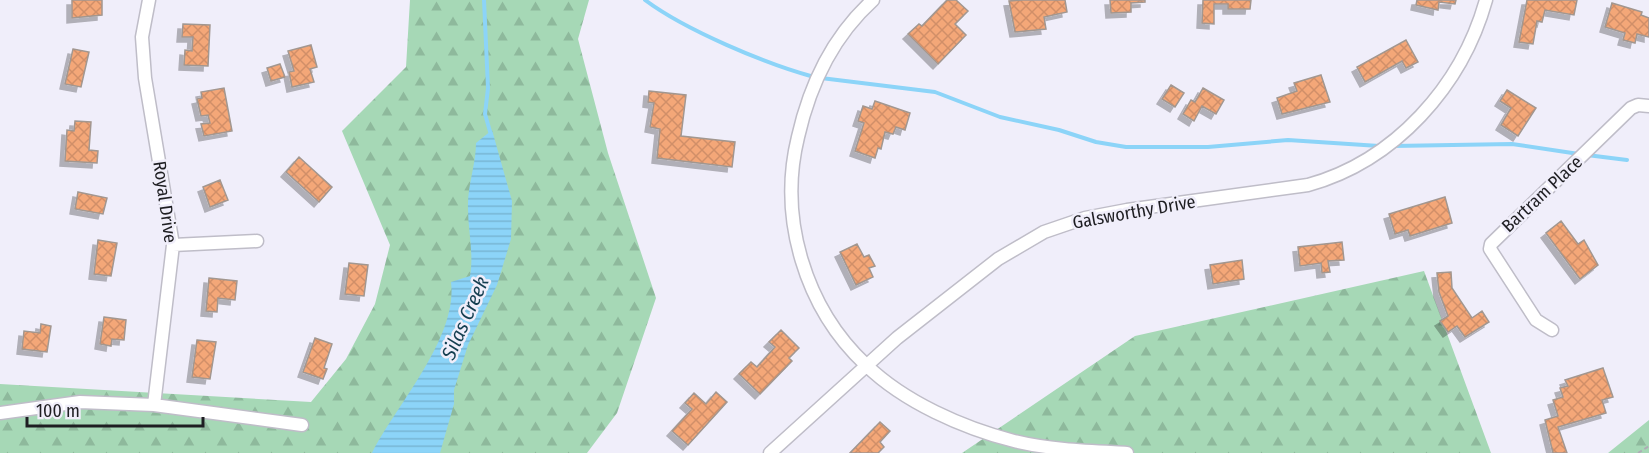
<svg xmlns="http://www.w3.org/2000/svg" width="1649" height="453" font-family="'Fira Sans Condensed',sans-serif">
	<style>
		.forest { fill: url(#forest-firs) }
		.water { fill: url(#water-rules) }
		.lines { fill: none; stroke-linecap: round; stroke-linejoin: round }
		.stream { stroke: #8cd4f8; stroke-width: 4 }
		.building { fill: url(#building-cross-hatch); stroke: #a29790; stroke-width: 1.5; filter: url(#shadow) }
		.minor-casing { stroke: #bfbdc8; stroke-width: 15 }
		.path { stroke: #aeacb6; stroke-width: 2; stroke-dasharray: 4.5 3; stroke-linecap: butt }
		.minor { stroke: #fff; stroke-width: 12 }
		.labels { text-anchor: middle; stroke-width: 5; stroke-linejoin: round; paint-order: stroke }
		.street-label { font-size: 18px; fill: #1e1e22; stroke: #f0eefa }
		.water-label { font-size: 20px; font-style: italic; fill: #143e50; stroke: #f0eefa }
	</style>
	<defs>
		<pattern id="forest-firs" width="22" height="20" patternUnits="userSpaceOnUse" patternTransform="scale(1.5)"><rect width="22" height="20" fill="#a6d8b6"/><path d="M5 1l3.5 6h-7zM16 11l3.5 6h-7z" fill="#8eb99c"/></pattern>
		<pattern id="water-rules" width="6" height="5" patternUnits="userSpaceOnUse" patternTransform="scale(1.5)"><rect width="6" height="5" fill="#8cd4f8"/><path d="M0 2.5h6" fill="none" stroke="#78b6d4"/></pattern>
		<pattern id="building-cross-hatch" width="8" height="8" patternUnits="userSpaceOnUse" patternTransform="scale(1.5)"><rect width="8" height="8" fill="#f4a778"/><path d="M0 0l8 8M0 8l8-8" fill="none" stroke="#d18f68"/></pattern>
		<filter id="shadow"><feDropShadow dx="-5" dy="5" stdDeviation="0" flood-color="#0004"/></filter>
	</defs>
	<rect width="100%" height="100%" fill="#f0eefa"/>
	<path class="forest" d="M410 0H589L578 39 608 153 656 298 617 413 587 453H0V384L311 402 346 359 375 304 390 245 342 131 406 67Z
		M1424 271 1491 453H962L1135 336Z
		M1649 420V453H1608Z"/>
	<path class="water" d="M492 130 512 201 511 239 497 285 468 345 454 390V404L440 453H372C396 405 458 338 451 282L470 276C474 253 468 231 468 209 467 186 476 165 476 143Z"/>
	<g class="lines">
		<path class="stream" d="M484 0 488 88 485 114 491 135
			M645 0C685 30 766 64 814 77
			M821 78 935 92 1000 117 1059 130 1096 142 1126 147H1208L1288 140 1379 146
			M1393 146 1512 144 1579 154
			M1587 155 1627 160"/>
	</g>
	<path class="building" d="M72 0H102V15L72 18Z
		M947 0H956L968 11 955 24 966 35 938 64 908 34 919 24 922 26Z
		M1022 0H1065L1067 12 1044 17 1046 29 1015 32 1009 1Z
		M1110 0H1145V2L1131 3V12L1111 13Z
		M1203 0H1251L1250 9H1228V4H1214V24L1202 23Z
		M1417 0H1456L1455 4 1439 2 1438 10 1416 5Z
		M1527 0H1577L1574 15 1545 10 1542 22 1537 21 1533 44 1519 42Z
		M1612 3 1642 12 1641 15 1649 18V37L1637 34 1635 43 1623 40 1625 33 1605 27Z
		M183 24 210 25 208 66 184 65 185 50 192 51 193 37H182Z
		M1406 40 1418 62 1406 68 1402 61 1365 82 1357 67Z
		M311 45 317 67 310 69 314 82 292 87 289 72 294 71 288 51Z
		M73 49 89 52 81 87 65 84Z
		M280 64 285 77 271 81 267 68Z
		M1321 75 1330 102 1282 114 1277 98 1297 91 1294 83Z
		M1171 85 1184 93 1175 107 1162 99Z
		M224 88 232 131 204 136 201 124 210 123 208 115 201 116 197 99 202 98 201 92Z
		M1203 88 1224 100 1216 114 1202 106 1194 121 1183 114 1191 100 1195 102Z
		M1507 90 1536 108 1518 136 1501 125 1511 108 1500 101Z
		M649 91 686 95 681 136 735 142 732 167 657 158 660 129 650 127 654 103 648 102Z
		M875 101 910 113 905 130 896 127 893 134 885 132 881 149 878 148 875 158 855 151 864 123 858 121 863 106 872 109Z
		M75 121 91 122 89 150 98 151 97 163 65 161 67 130 74 131Z
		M299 157 332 187 319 202 286 172Z
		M220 180 228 200 210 207 203 187Z
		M78 192 107 198 103 214 75 209Z
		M1445 197 1452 223 1410 236 1408 230 1395 234 1389 214Z
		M1561 221 1578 244 1584 240 1598 265 1580 279 1546 233Z
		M98 240 117 243 111 276 94 274Z
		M1342 242 1344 260 1328 261 1330 272 1322 273 1321 263 1300 266 1298 247Z
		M857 244 864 257 869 255 875 266 869 268 873 277 856 285 840 252Z
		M1242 260 1244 279 1213 284 1210 265Z
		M349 263 368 265 364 296 345 294Z
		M1451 272 1452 288 1472 318 1482 311 1489 322 1465 337 1457 326 1448 332 1440 321 1448 316 1439 292 1437 273Z
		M209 278 237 281 235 300 218 298 217 312 206 311Z
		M104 317 126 320 124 340 112 339 111 346 100 344Z
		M41 324 51 326 47 352 22 349 24 331 40 333Z
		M781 330 799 348 789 358 792 361 760 394 739 374 751 362 757 367 775 347 769 342Z
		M315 338 332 344 324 368 327 369 323 379 303 372Z
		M197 340 216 342 210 379 192 377Z
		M1603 368 1613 397 1602 400 1606 413 1558 427 1567 453H1553L1545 420 1558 416 1553 400 1563 397 1560 388 1568 386 1565 380Z
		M716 392 727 402 688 445 672 431 692 409 685 403 694 393 706 404Z
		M880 422 890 431 880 442 884 447 878 453H850Z"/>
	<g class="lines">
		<g class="minor-casing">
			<path id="minor" d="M149 0 142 37 145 78 173 245 154 405
				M873 0C832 37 810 84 798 137 778 218 805 308 866 365 904 402 963 428 1014 441 1051 450 1089 451 1127 453
				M173 245 257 241
				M1552 330 1536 320 1490 249 1491 244 1631 108 1638 105 1649 106
				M0 413 80 402 154 405 302 425
				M770 453 897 338 998 259 1044 232 1085 218 1127 210 1308 185C1395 161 1462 86 1486 0"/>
		</g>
		<path class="path" d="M1638 453 1649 446"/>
		<use href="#minor" class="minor"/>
	</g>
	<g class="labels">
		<g class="street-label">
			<text transform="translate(1542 194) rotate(-43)" y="6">Bartram Place</text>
			<text transform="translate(165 202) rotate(82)" y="6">Royal Drive</text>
			<text transform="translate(1134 212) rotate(-10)" y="6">Galsworthy Drive</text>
		</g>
		<g class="water-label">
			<text transform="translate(465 318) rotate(-66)" y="7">Silas Creek</text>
		</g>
	</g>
	<path d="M27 417v9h176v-9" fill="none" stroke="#1e1e22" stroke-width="3"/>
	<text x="36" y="417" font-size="18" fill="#1e1e22" stroke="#f0eefa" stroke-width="4.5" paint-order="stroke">100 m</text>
</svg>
